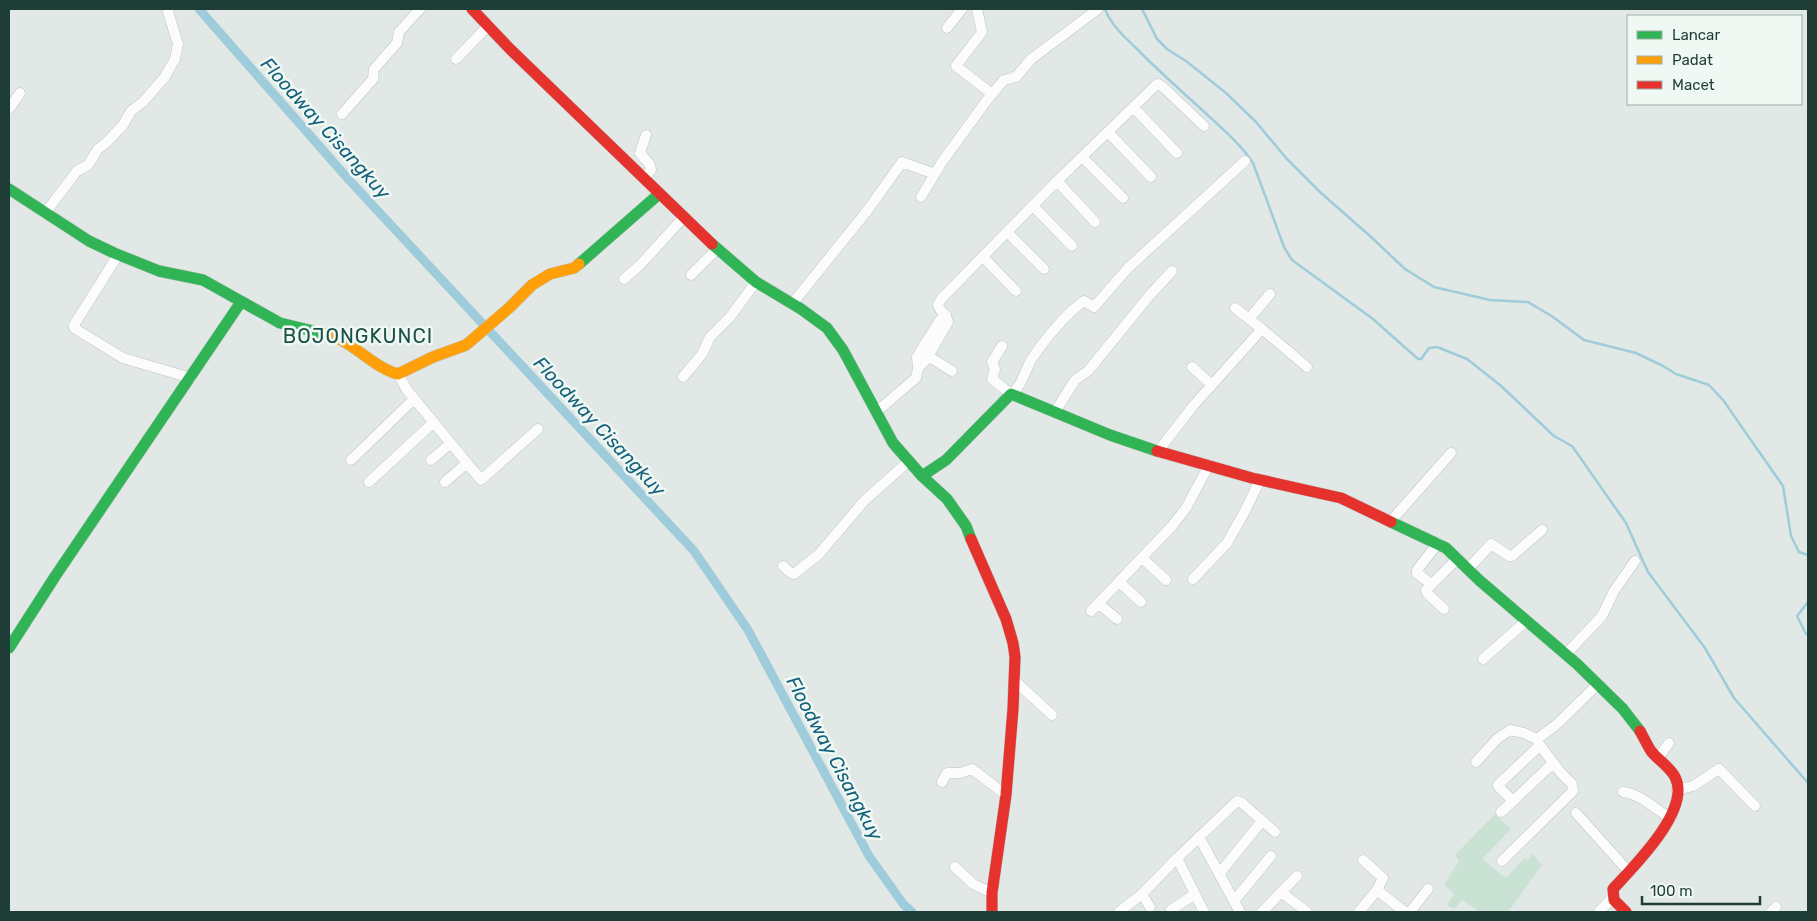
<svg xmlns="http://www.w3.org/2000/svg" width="1817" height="921" font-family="Rubik,sans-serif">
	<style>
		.green { fill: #cae2d4 }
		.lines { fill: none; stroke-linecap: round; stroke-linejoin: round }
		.stream { stroke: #9fccda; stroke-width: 2.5 }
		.canal { stroke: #9fccda; stroke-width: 9 }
		.street-casing { stroke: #bfc5c3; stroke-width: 11 }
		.fast-casing { stroke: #bec6c4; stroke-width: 12 }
		.slow-casing { stroke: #bec6c4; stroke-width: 12 }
		.jam-casing { stroke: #bec6c4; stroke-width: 12 }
		.street { stroke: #fbfcfb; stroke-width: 10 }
		.fast { stroke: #30b455; stroke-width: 11 }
		.slow { stroke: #ff9f0a; stroke-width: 11 }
		.jam { stroke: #e5322d; stroke-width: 11 }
		.labels { text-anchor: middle; stroke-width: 5; stroke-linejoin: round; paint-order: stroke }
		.water-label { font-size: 19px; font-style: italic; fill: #15617c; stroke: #f0f8f4 }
		.quarter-label { font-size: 20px; letter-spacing: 1px; fill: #1a5048; stroke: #f0f8f4 }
	</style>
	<rect width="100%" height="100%" fill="#e2e8e6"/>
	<path class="green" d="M1495 814 1511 829 1482 859 1506 878 1525 858 1527 860 1533 854 1542 865 1508 912H1479L1462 900 1454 909 1447 905 1454 894 1444 884 1459 861 1455 855Z"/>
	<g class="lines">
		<path class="stream" d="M1105 9C1112 27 1127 39 1141 53 1160 72 1180 90 1200 108 1218 125 1239 142 1253 163L1284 247 1292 260 1373 319 1418 359H1421L1429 348 1437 347 1467 359 1500 385 1554 436 1572 446 1626 523 1648 572 1705 648 1734 698 1808 783
			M1142 9 1157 39 1167 49 1186 61 1226 93 1256 122 1286 158 1321 193 1370 236 1405 269 1434 287 1490 300 1528 302 1553 317 1584 340 1636 353 1663 366 1676 374 1709 385 1723 400 1783 486 1791 536 1799 552 1808 555
			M1808 602 1797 616 1806 634 1808 635"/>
		<path class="canal" d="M199 9 350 181 694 551 748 630 869 856 904 905 912 912"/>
		<g class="street-casing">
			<path id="street" d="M977 9 982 32 956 66 992 94
				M947 28 962 9
				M456 59 487 27
				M1133 107 1177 153
				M9 109 20 93
				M342 114 373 79 374 69 397 43 399 32 420 9
				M1108 132 1151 177
				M1082 157 1123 198
				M644 178 651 170 650 165 640 153 646 135
				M1057 181 1095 222
				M921 197 942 162 987 100 1004 80 1016 77 1031 59 1098 9
				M1033 206 1072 246
				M45 213 77 171 88 165 98 149 106 143 123 125 131 111 143 102 164 78 175 59 178 44 168 12 169 9
				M1007 232 1044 269
				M118 255 74 325V328L123 358 191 378
				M983 257 1016 291
				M691 275 717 249
				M624 279 641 264 683 218
				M792 304 867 211 902 162 935 174
				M1235 308 1262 329
				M1249 319 1270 294
				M1002 346 992 362 995 369 992 379 1011 394C1022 386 1025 371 1031 360 1042 343 1067 312 1084 301L1094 307 1128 268 1245 161
				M928 356 952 371
				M1192 367 1212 385
				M918 368 926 360 948 322C946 313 939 312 938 304L942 298 1057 181 1155 86 1158 84 1163 87 1204 126
				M398 374 407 390 481 480 538 429
				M683 377 702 354 710 337 730 317 756 282
				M876 412 916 378 918 368 917 357 940 320 946 315
				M1055 412 1075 380 1088 371 1149 296 1172 271
				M1159 450 1193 406 1262 329 1307 367
				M351 460 414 399
				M431 460 451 443
				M369 482 434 422
				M445 482 467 463
				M1391 521 1451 453
				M1142 558 1166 580
				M783 566 791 573 794 574 819 554 865 500 909 461
				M1468 569 1491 544 1509 556H1512L1542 530
				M1193 579 1227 543 1245 511 1260 480
				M1119 582 1141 602
				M1431 584 1417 573V570L1438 543
				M1099 604 1117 619
				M1444 609 1427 593 1426 590 1458 558
				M1091 611 1172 526 1186 508 1209 465
				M1566 654 1602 616 1614 591 1635 561
				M1483 659 1526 621
				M1014 680 1052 715
				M1537 740 1539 744 1537 748 1498 785 1499 787 1513 801 1553 763
				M1658 758 1669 743
				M1476 762 1497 739 1510 730 1524 733 1537 739 1556 725 1597 685
				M942 782 947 773H960L972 769 1006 795
				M1677 790 1693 786 1719 769 1755 806
				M1623 792C1641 794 1654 809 1671 818
				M1501 812 1513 801
				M1576 813 1629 872
				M1199 837 1240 912
				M1177 858 1204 912
				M1502 861 1573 791 1572 784 1561 773 1539 744
				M955 867 973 884 992 893
				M1219 874 1262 821
				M1377 890 1405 912
				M1281 892 1307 912
				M1142 894 1150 907
				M1234 901 1271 856
				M1171 910 1195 894
				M1119 912 1142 894 1177 858 1237 801 1242 803 1275 832
				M1262 912 1297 876
				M1359 912 1377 890 1383 878 1363 860
				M1410 912 1428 889
				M1599 912 1613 897
				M1771 912 1776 907"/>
		</g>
		<g class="fast-casing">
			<path id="fast" d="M9 189 89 241 114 253 159 271 203 280 280 323 326 334
				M712 244 756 282 801 309 827 328 843 350 893 443 922 476 947 499 966 526 971 539
				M579 264 659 194
				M922 476 946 460 1011 394 1110 435 1157 451
				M1391 522 1446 548 1479 580 1577 664 1623 709 1640 731
				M9 648 56 575 241 302"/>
		</g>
		<g class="slow-casing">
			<path id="slow" d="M326 334C353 341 372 367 398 374L433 357 466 345 509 308 532 285 550 274 574 268 579 264"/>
		</g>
		<g class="jam-casing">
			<path id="jam" d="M472 9 510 49 712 244
				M1157 451 1252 478 1341 498 1391 522
				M971 539 1006 619 1013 643 1015 657 1013 709 1006 795 992 893V912
				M1626 912 1614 900 1613 889C1633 867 1692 810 1675 777 1670 767 1658 760 1651 751 1647 745 1644 738 1640 731"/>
		</g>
		<use href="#street" class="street"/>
		<use href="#fast" class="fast"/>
		<use href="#slow" class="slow"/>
		<use href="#jam" class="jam"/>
	</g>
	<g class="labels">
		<g class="water-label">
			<text transform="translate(326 128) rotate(48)" y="7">Floodway Cisangkuy</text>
			<text transform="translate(600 426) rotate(47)" y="7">Floodway Cisangkuy</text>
			<text transform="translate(835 758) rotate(62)" y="7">Floodway Cisangkuy</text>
		</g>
		<g class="quarter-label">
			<text x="358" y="343">BOJONGKUNCI</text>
		</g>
	</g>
	<rect width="1817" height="921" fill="none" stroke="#1f3d37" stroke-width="20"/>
	<rect x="1627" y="15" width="175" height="90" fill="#f0f8f4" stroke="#9cada8"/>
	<rect x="1637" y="31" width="25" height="8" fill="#30b455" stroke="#9cada8"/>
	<text x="1672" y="40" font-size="15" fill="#1f3d37">Lancar</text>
	<rect x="1637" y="56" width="25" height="8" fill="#ff9f0a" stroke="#9cada8"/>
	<text x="1672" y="65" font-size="15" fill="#1f3d37">Padat</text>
	<rect x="1637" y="81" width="25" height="8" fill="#e5322d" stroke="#9cada8"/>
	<text x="1672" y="90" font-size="15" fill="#1f3d37">Macet</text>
	<path d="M1642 896v8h118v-8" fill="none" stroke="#1f3d37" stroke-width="2.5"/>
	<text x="1650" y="896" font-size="15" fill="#1f3d37" stroke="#f0f8f4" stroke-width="4" paint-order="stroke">100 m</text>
</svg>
